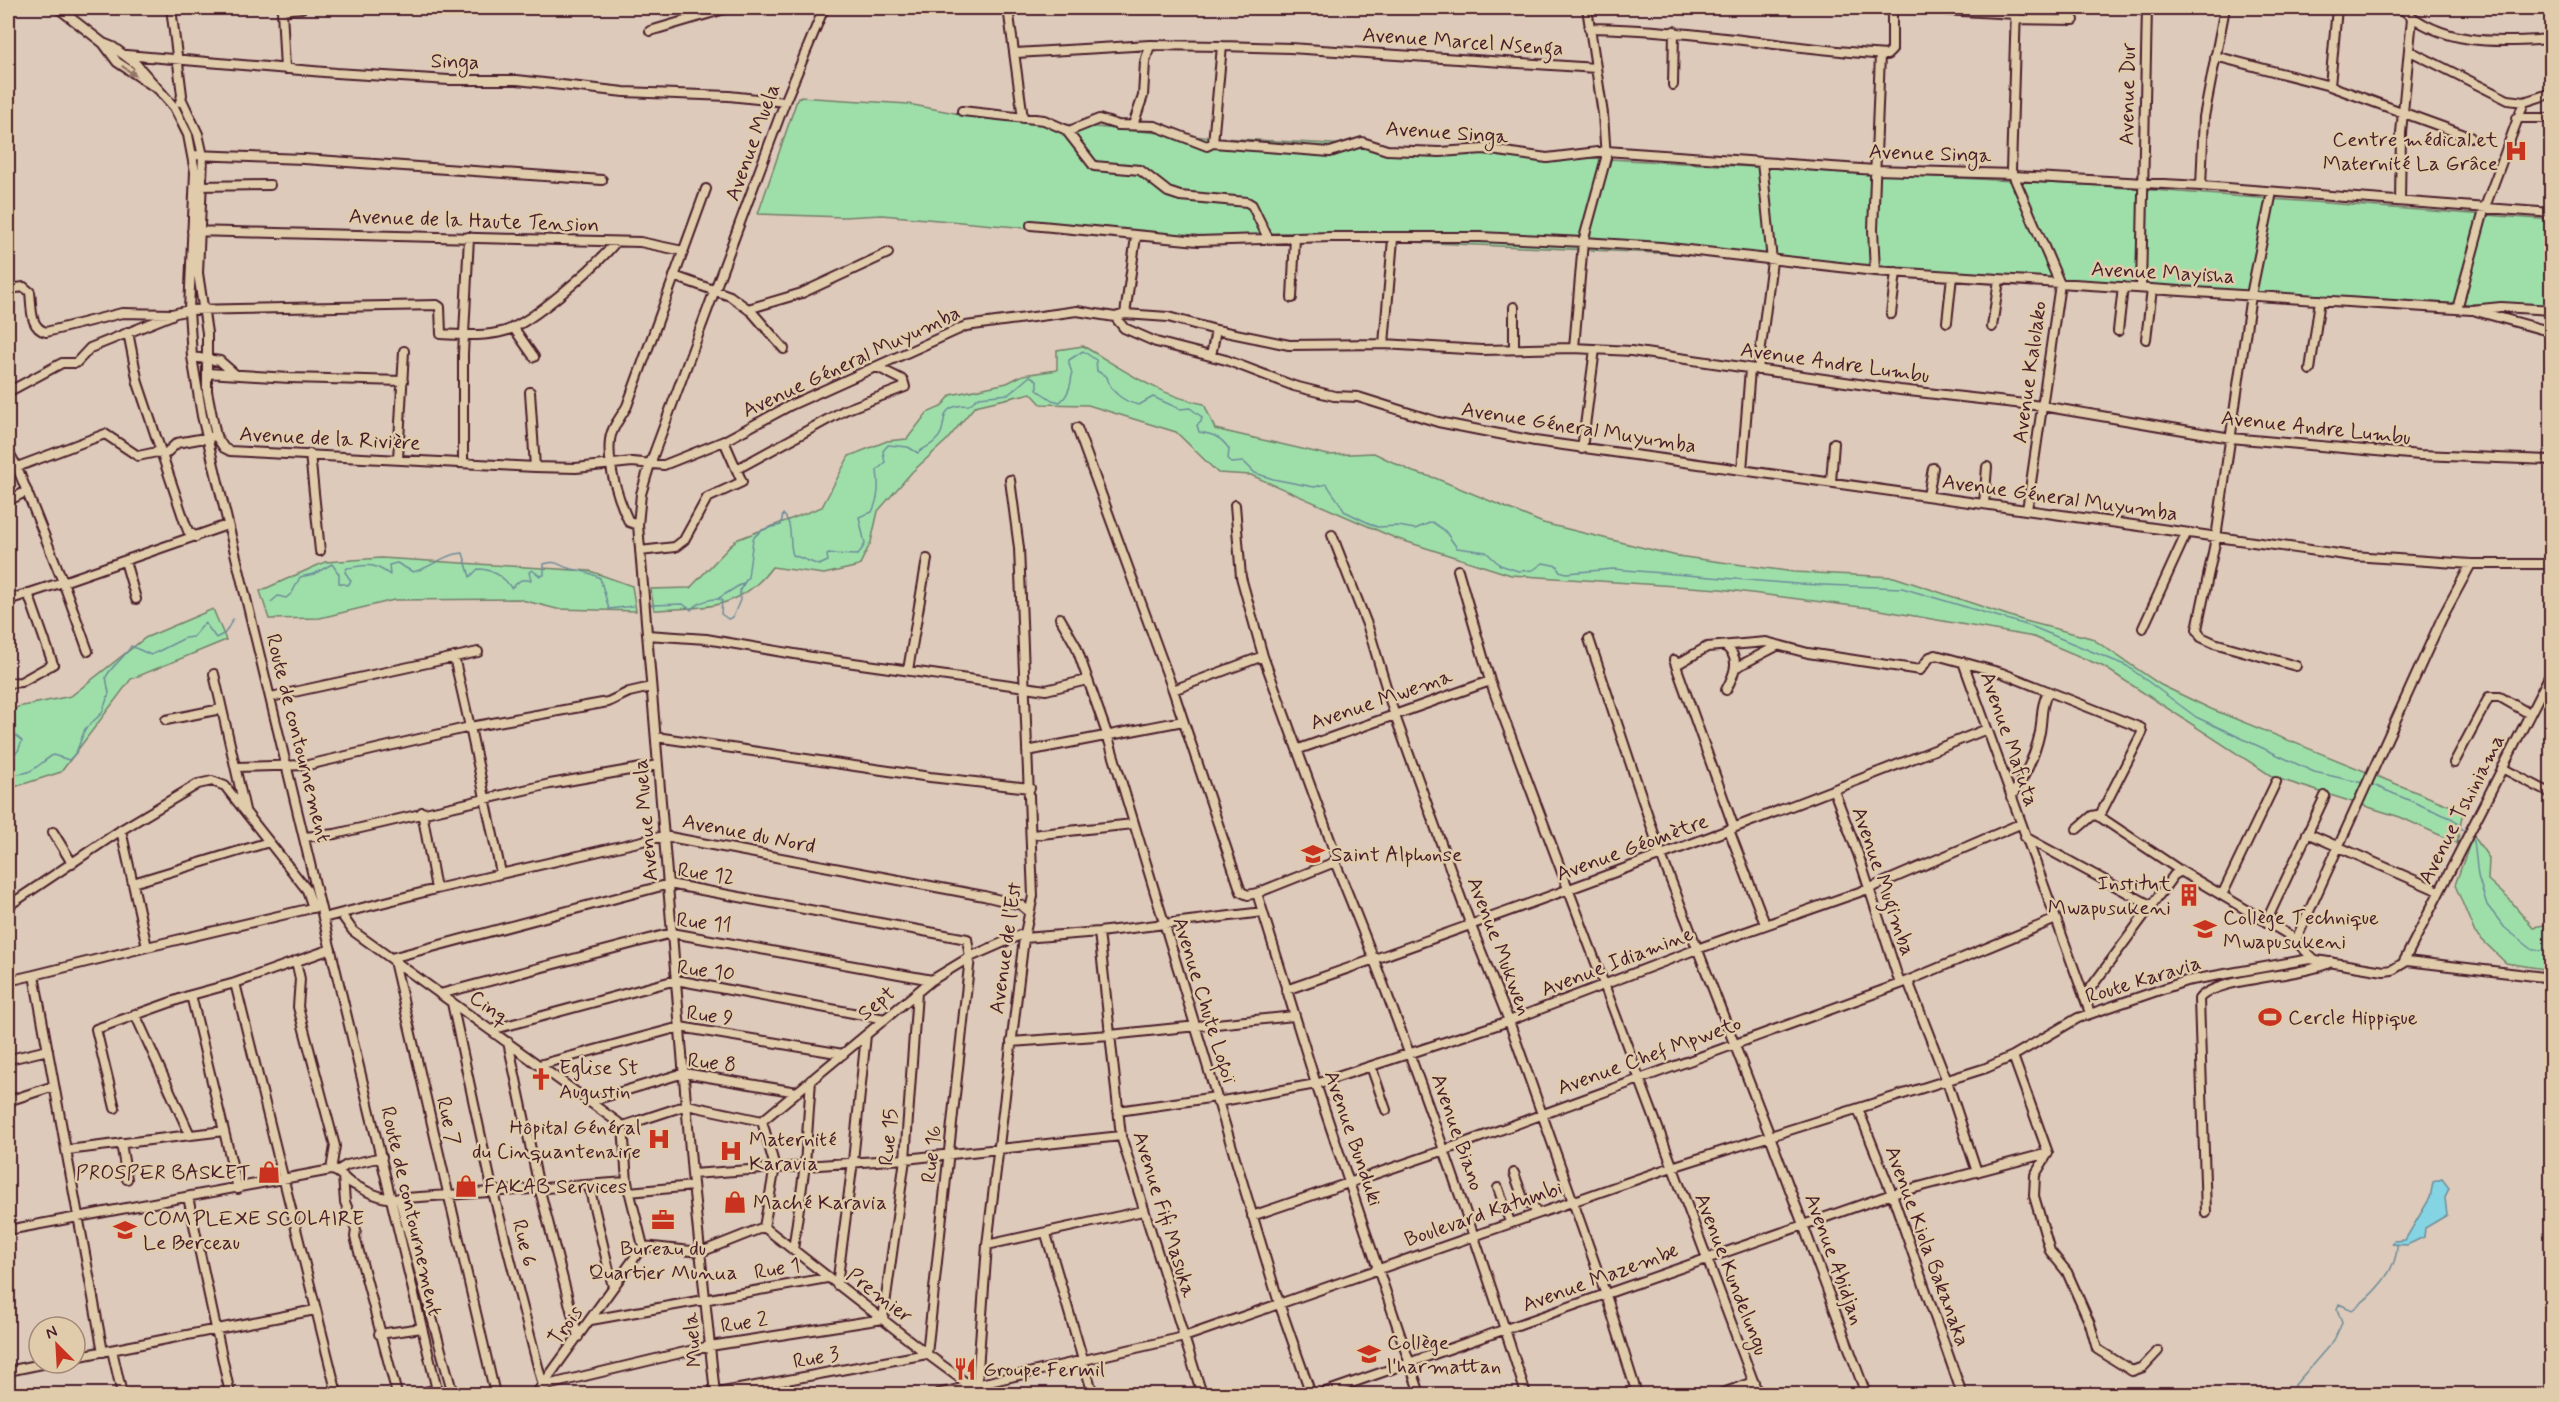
<svg xmlns="http://www.w3.org/2000/svg" width="2559" height="1402" font-family="Mynerve,sans-serif">
	<style>
		.green { fill: #9edfa9; stroke: #747f6a; stroke-width: 1.5 }
		.water { fill: #85d4e3; stroke: #6d8c99; stroke-width: 1.5 }
		.lines { fill: none; stroke-linecap: round; stroke-linejoin: round }
		.stream { stroke: #6d8c99; stroke-width: 1.5 }
		.minor-casing { stroke: #4a1f2b; stroke-width: 12 }
		.minor { stroke: #e0ccab; stroke-width: 8 }
		.oneway { fill: #95766b }
		.labels { text-anchor: middle; stroke-width: 5; stroke-linejoin: round; paint-order: stroke }
		.street-label { font-size: 21px; fill: #4a1f2b; stroke: #e0ccab }
		.poi-label { font-size: 21px; fill: #4a1f2b; stroke: #e0ccab; text-anchor: start }
	</style>
	<rect width="100%" height="100%" fill="#ddcaba"/>
	<filter id="ink" filterUnits="userSpaceOnUse"><feTurbulence type="fractalNoise" baseFrequency=".0167" numOctaves="2"/><feDisplacementMap in="SourceGraphic" scale="12" xChannelSelector="R" yChannelSelector="G"/><feConvolveMatrix kernelMatrix="1 2 1 2 8 2 1 2 1" color-interpolation-filters="sRGB"/></filter>
	<g filter="url(#ink)">
		<path class="green" d="M798 97 908 104 965 115 1203 137 2087 185 2551 220V307L2251 295 1701 255 1388 241 1161 240 882 215 844 217 758 214Z
			M1083 346C1121 368 1159 396 1204 404L1215 429 1328 455 1374 453 1413 472 1435 478 1543 523 1677 556 1794 572 1894 577 2025 621 2091 638 2161 685 2211 709 2463 811 2457 843 2400 817 2273 777 2104 667 2034 637 1869 608 1720 589 1511 575 1395 538 1251 475 1218 473 1176 432 1088 405 1041 404 1031 393 975 406 947 440 912 472 878 511 871 542 859 566 824 574 772 567C740 611 703 607 654 610L651 589 690 588 736 540 822 507 849 456 887 441 907 439 927 413 941 407 951 395 1007 383 1023 375 1057 370V350Z
			M381 558 590 571 632 586 636 611 557 609 518 599 394 600 320 618 269 619 260 591 325 562Z
			M213 609 226 640 131 679 61 772 8 789V714L18 707 71 696 145 638Z
			M2473 835 2489 858 2488 880 2510 900 2533 927 2551 924V970L2506 963 2475 933 2455 885Z"/>
		<path class="water" d="M2442 1179 2449 1188 2445 1198 2447 1215 2425 1228 2424 1237 2407 1245 2392 1244 2394 1241 2405 1240 2430 1198 2433 1182Z"/>
		<g class="lines">
			<path class="stream" d="M719 598 743 583
				M271 602 278 596 286 598 292 593 300 577 314 574 332 564 339 574V583L348 585 351 581 345 572 347 568C368 565 372 562 390 575L389 565 397 563 413 572C431 568 444 554 463 553L470 577 478 569C491 569 505 577 511 588L521 580H531L529 572 532 570 540 576 544 575V564C557 559 560 567 572 569 585 572 587 571 600 578L609 609 633 606
				M651 605 683 604 691 610C698 602 713 597 722 600L721 614 728 619 733 617 740 600V590L748 577 753 539C759 529 772 527 781 525L783 514C794 525 788 541 793 555L819 565 828 561 827 555 829 554 858 555 865 544 859 517 872 512C879 497 879 487 877 470L885 463 883 451 888 445 908 447 918 453C923 448 930 446 934 442 953 427 931 405 969 405L979 397 1009 394 1030 376 1037 380V390L1052 400 1060 402C1068 396 1071 385 1072 375 1072 369 1068 366 1069 360L1083 351 1096 360 1097 371 1107 377C1110 392 1124 402 1139 405L1153 397 1180 409 1190 408 1202 417 1201 422 1197 425 1199 432C1213 434 1221 437 1229 449L1228 459 1231 463 1244 462 1255 473 1273 479 1314 487 1327 484C1332 494 1340 501 1344 511L1377 527 1398 526 1415 529 1432 522 1445 531 1457 548 1486 552 1500 565 1518 571 1533 570 1543 563 1558 566 1559 571 1567 573 1613 569 1797 584 1902 588 2033 627 2127 666 2196 717 2314 772 2363 783
				M8 729 22 741 18 751 8 758
				M8 763 15 774C34 774 38 764 53 755L69 760 76 753 85 729 102 713 109 693 106 677C112 665 124 659 131 646L151 655 185 638 193 637 205 623 216 638 225 633 233 619
				M2371 784 2453 819 2466 833
				M2470 837 2474 841 2478 876 2487 905 2505 928 2533 950 2552 949
				M2287 1394 2334 1340 2342 1323 2337 1309 2339 1304 2352 1310C2371 1297 2398 1270 2397 1245"/>
			<g class="minor-casing">
				<path id="minor" d="M58 8 103 43 113 47 136 64 174 107 188 135 195 172 189 310 192 357 202 416 438 1394
					M171 8 182 95 180 102
					M1008 8 1023 118
					M1907 8 2016 14
					M2016 8 2011 170 2060 284 2027 510
					M2401 8C2444 47 2498 42 2552 39
					M2015 19 2074 20
					M1589 28C1690 29 1787 49 1887 55L1892 50V8
					M650 31 728 8
					M103 43 117 62 156 88
					M2410 51 2508 100 2524 102 2552 93
					M1016 53 1150 45 1222 46 1290 48 1596 68
					M126 55 336 73 449 80H517L624 92 729 96 785 102
					M2215 56 2330 86 2470 137
					M285 69 282 10 302 8
					M1673 85 1674 31
					M2330 86 2337 8
					M182 100 198 134 203 156 198 273 207 333V391L216 436
					M962 111 1044 120 1069 131 1099 119 1118 125 1155 126 1207 146 1213 143 1330 152 1362 142 1387 150 1440 152 1484 149 1547 158 1606 151 1875 170 2013 174
					M2516 118H2552
					M1133 125 1143 96 1145 62 1150 45
					M1066 130 1094 166 1140 170 1168 192 1180 196 1247 202 1252 205 1268 238
					M1213 143 1222 46
					M194 155 304 159 602 180
					M2014 176 2201 186 2552 213
					M199 186 270 185
					M2201 186 2204 117 2225 8
					M2272 192 2251 295 2216 538 2197 629 2201 637 2214 643 2296 666
					M2400 201 2401 133 2412 18
					M1031 225 1198 241 1331 237H1480L1583 242 1661 247 1875 271 2471 310 2501 307 2552 310
					M192 231 640 242 683 251
					M1875 271 1873 229 1880 55
					M674 276 730 296 752 312 784 349
					M2141 288 2147 8
					M8 289 24 287 30 292C32 306 29 328 46 332L122 313 172 314 189 310 437 305 440 307 441 334C463 335 483 337 505 331 533 322 596 266 616 242
					M1292 298 1295 237
					M1514 307V349
					M748 309 802 293 888 253
					M2457 309 2485 207 2524 102
					M2476 311 2552 332
					M1125 314 1136 237
					M1891 314 1896 272
					M1115 317 1125 314 1168 317 1216 330 1289 345 1384 344 1481 350 1574 348 1631 351 1900 390 2042 406 2231 438 2420 455 2552 460
					M1947 322 1952 276
					M513 327 534 357
					M1992 327 1999 280
					M2118 331 2123 287
					M128 332 138 383 185 523 188 531 196 537
					M2146 339 2152 289
					M1384 344 1393 239
					M1574 348 1583 242 1606 158 1603 114 1587 8
					M1211 356 1216 330
					M192 357 220 361 236 375
					M1758 370 1772 261 1762 162
					M2310 370 2320 300
					M207 373 290 378 403 381
					M8 392 62 363H76L90 348 172 315
					M530 392 535 467
					M1077 428 1173 690 1241 892 1248 895 1257 893 1335 862
					M1582 449 1595 349
					M8 451 17 467 105 434 138 456 157 452 164 455 177 443 216 436 224 448 230 451 535 467 576 468 632 462 664 465 724 441 791 405 966 326 1077 311 1115 317 1124 328 1156 342 1226 360 1294 386 1334 396 1358 397 1438 422 1535 441 2353 556 2471 564H2552
					M310 454 320 551
					M398 459 404 351
					M463 462V354L469 237
					M17 467 63 582 227 525
					M737 469 845 410 905 387 903 380 877 367
					M1742 470 1750 369
					M1831 482 1834 443
					M1928 496 1933 468
					M8 501 27 491
					M1984 504 1987 467
					M1235 505 1241 577 1263 656 1336 856 1335 862C1407 1037 1468 1214 1526 1394
					M638 525 629 522C618 499 607 465 610 440 611 428 621 417 627 406L706 189
					M1332 535 1368 627 1394 713 1471 926 1509 1021 1606 1295 1637 1394
					M640 551 675 547 684 540 707 498 742 482 724 441
					M125 561 136 599
					M1458 570 1490 681 1758 1394
					M8 600 63 582 88 651
					M1060 618 1076 646 1107 734 1279 1303 1311 1394
					M2143 628 2186 534
					M647 635 706 639 818 658 1046 690 1087 680
					M1589 639 1661 855 1770 1136 1866 1394
					M1725 646C1742 658 1734 675 1726 690
					M1674 660 1734 828
					M1963 662 2090 1013
					M1676 665 1707 647 1766 642 1808 653 1920 670 1930 657 1936 655 2002 673 2141 728 2142 733 2099 817
					M1735 668 1777 646
					M908 670 927 559
					M214 674 245 810
					M8 683 21 682 53 664 28 593
					M1173 690 1263 656
					M271 697 478 652
					M166 720 221 709
					M656 737 930 777 1030 788
					M1299 749 1490 681
					M1027 751 1183 721
					M2454 763 2489 697H2500L2530 714
					M237 767 308 765 470 727 454 657
					M2502 768 2552 794
					M1834 791 1858 854 1900 984
					M2011 797C2025 777 2035 756 2040 732 2043 714 2040 710 2048 691
					M422 812 436 889
					M2077 829 2092 816 2097 815 2181 871
					M1729 830 1765 924
					M53 832 72 863
					M2307 833 2439 891
					M1032 835 1133 824
					M304 837 335 834 550 784 658 765
					M2025 837 2152 906
					M501 873 470 727 608 702 629 692 651 687
					M133 883 269 842
					M1257 893 1316 1084 1420 1394
					M2222 895 2276 782
					M8 906 121 830 198 784 212 781 225 786 307 890 313 908
					M341 914 353 931 623 1126
					M323 918 436 889 664 836 984 896 1021 905 1028 911
					M2266 922 2325 796
					M1099 932 1121 1136 1202 1394
					M1024 938 1099 932 1263 912
					M2296 940 2442 618 2471 564
					M147 947 316 907
					M391 958 669 884 967 939 970 957 927 1354 712 1394
					M296 961 300 979 298 1007 335 1146 331 1170
					M394 961 495 1394
					M2403 963 2552 671
					M8 981 34 975
					M1908 981 1947 1081 1977 1172
					M235 983 337 1394
					M1286 990C1522 908 1756 822 1987 729
					M440 994 672 933 932 980
					M2084 997 2174 875 2181 871 2289 935 2314 959
					M452 1003 493 1192 543 1386 710 1346 883 1319 905 1159 917 993
					M135 1014 190 1135
					M491 1030 676 980 885 1019
					M508 1042 539 1187 578 1337
					M1011 1042 1110 1035 1294 1016
					M2013 1056 2048 1153
					M14 1058 48 1050
					M539 1065 680 1027 843 1054
					M1371 1066 1386 1110
					M8 1101 54 1086
					M591 1101 684 1073 797 1092
					M1217 1102 1316 1084 1509 1021 1697 949 1868 889 2020 824
					M687 1105 762 1121 775 1167 764 1227 701 1252 643 1246 627 1182 623 1126Z
					M115 1108 96 1029 191 995
					M1858 1109 1892 1194 1962 1394
					M1118 1111 1216 1097
					M762 1121 932 980 970 957 1025 933
					M121 1143 127 1179
					M67 1150 224 1131
					M2048 1153 2035 1175 2034 1196 2050 1251 2067 1272 2090 1324 2097 1349 2132 1371 2143 1367 2158 1351
					M337 1171 347 1165 382 1157
					M1514 1173 1524 1201 1533 1205 1536 1213
					M692 1174 905 1159 1121 1136
					M343 1176 345 1202 356 1230 355 1237 397 1394
					M589 1186 613 1287
					M1498 1188 1510 1222
					M238 1189 191 995 235 983 331 949
					M629 1192 693 1186
					M188 1197 230 1394
					M399 1198 453 1394
					M2206 1213 2199 999C2215 977 2303 977 2331 962
					M1252 1216 1445 1150 1900 984 2056 919
					M764 1227 927 1354 965 1382 973 1384
					M8 1230 331 1170C341 1171 343 1179 351 1183 364 1190 376 1197 392 1199L627 1182
					M1046 1234 1093 1394
					M987 1245 1143 1211
					M793 1250 805 1165 811 1080
					M837 1285 853 1161 866 1035
					M591 1320 827 1278
					M379 1334 422 1328
					M112 1350 122 1394
					M103 1352 34 975 147 947 121 830
					M75 1357 315 1310
					M8 1371 47 1363
					M8 1379 11 1394
					M977 1384 987 1245 1024 938 1033 896 1019 548 1010 480
					M977 1384 984 1394
					M418 1394 436 1389
					M536 1394 643 1246
					M715 1394 692 1174 638 525 641 494 650 464 785 102 824 8
					M937 1394 1184 1337 1672 1167 1986 1068 2013 1056 2078 1018 2186 981 2310 959 2384 971 2392 970 2407 961 2552 978
					M1320 1394 1892 1194 2048 1153
					M1720 1394 1754 1382"/>
			</g>
			<use href="#minor" class="minor"/>
		</g>
		<defs><path id="oneway-solid" d="M-6-.8H1V-3.2L6.5 0L1 3.2V.8H-6Z" transform="scale(1.5)"/></defs>
		<use class="oneway" href="#oneway-solid" transform="translate(129 71) rotate(36)"/>
	</g>
	<defs>
		<g id="hospital-bare" transform="scale(1.8)"><path d="M-5-5h3v3.5h4V-5h3V5h-3V1.5h-4V5h-3Z" fill="#c8321e" stroke="#e0ccab" stroke-width="2.5" paint-order="stroke"/></g>
		<g id="school-bare" transform="scale(1.8)"><path d="M0-5L7-2L0 1L-7-2ZM-4 1L0 2.5L4 1V4Q0 6-4 4Z" fill="#c8321e" stroke="#e0ccab" stroke-width="2.5" paint-order="stroke"/></g>
		<g id="building-bare" transform="scale(1.8)"><path d="M-4-6H4V6H1V3H-1V6H-4ZM-2.5-4.3h1.7v1.8h-1.7ZM.8-4.3h1.7v1.8H.8ZM-2.5-1h1.7V.8h-1.7ZM.8-1h1.7V.8H.8Z" fill="#c8321e" stroke="#e0ccab" stroke-width="2.5" paint-order="stroke"/></g>
		<g id="stadium-bare" transform="scale(1.8)"><path d="M0-5a6.5 5 0 1 0 0 10a6.5 5 0 1 0 0-10ZM-3.5-1.8h7v3.6h-7Z" fill="#c8321e" stroke="#e0ccab" stroke-width="2.5" paint-order="stroke"/></g>
		<g id="church-bare" transform="scale(1.8)"><path d="M-1.2-6h2.4v3.5h3.3v2.4h-3.3V6h-2.4V-.1h-3.3v-2.4h3.3Z" fill="#c8321e" stroke="#e0ccab" stroke-width="2.5" paint-order="stroke"/></g>
		<g id="shop-bare" transform="scale(1.8)"><path d="M-5-2.5h2.3a2.7 3.5 0 0 1 5.4 0H5L5.5 6h-11ZM-1.5-2.5h3a1.5 2.3 0 0 0-3 0Z" fill="#c8321e" stroke="#e0ccab" stroke-width="2.5" paint-order="stroke"/></g>
		<g id="office-bare" transform="scale(1.8)"><path d="M-6-3h4V-5.5h4V-3h4V5H-6ZM-1-4.5V-3h2v-1.5ZM-6 0V1H6V0Z" fill="#c8321e" stroke="#e0ccab" stroke-width="2.5" paint-order="stroke"/></g>
		<g id="restaurant-bare" transform="scale(1.8)"><path d="M-5-6h1v4h1v-4h1v4h1v-4h1v5L-1.5 .5V6h-2V.5L-5-1ZM5-6V6H3V1.5H1.5Q1.5-4 5-6Z" fill="#c8321e" stroke="#e0ccab" stroke-width="2.5" paint-order="stroke"/></g>
	</defs>
	<g fill-rule="evenodd">
		<use href="#hospital-bare" x="2516" y="151"/>
		<use href="#school-bare" x="1313" y="854"/>
		<use href="#building-bare" x="2189" y="895"/>
		<use href="#school-bare" x="2205" y="929"/>
		<use href="#stadium-bare" x="2270" y="1017"/>
		<use href="#church-bare" x="541" y="1079"/>
		<use href="#hospital-bare" x="659" y="1139"/>
		<use href="#hospital-bare" x="731" y="1151"/>
		<use href="#shop-bare" x="269" y="1172"/>
		<use href="#shop-bare" x="466" y="1186"/>
		<use href="#shop-bare" x="735" y="1202"/>
		<use href="#office-bare" x="663" y="1220"/>
		<use href="#school-bare" x="125" y="1230"/>
		<use href="#school-bare" x="1369" y="1354"/>
		<use href="#restaurant-bare" x="965" y="1369"/>
	</g>
	<g class="labels">
		<g class="street-label">
			<text transform="translate(1463 41) rotate(4)" y="7">Avenue Marcel Nsenga</text>
			<text transform="translate(455 61) rotate(2)" y="7">Singa</text>
			<text transform="translate(2127 94) rotate(-89)" y="7">Avenue Dur</text>
			<text transform="translate(1447 132) rotate(4)" y="7">Avenue Singa</text>
			<text transform="translate(752 142) rotate(-70)" y="7">Avenue Muela</text>
			<text transform="translate(1930 153) rotate(2)" y="7">Avenue Singa</text>
			<text transform="translate(474 220) rotate(2)" y="7">Avenue de la Haute Tension</text>
			<text transform="translate(2163 272) rotate(3)" y="7">Avenue Mayisha</text>
			<text transform="translate(851 361) rotate(-25)" y="7">Avenue Géneral Muyumba</text>
			<text transform="translate(1835 362) rotate(8)" y="7">Avenue Andre Lumbu</text>
			<text transform="translate(2029 372) rotate(-82)" y="7">Avenue Kalolako</text>
			<text transform="translate(1579 427) rotate(9)" y="7">Avenue Géneral Muyumba</text>
			<text transform="translate(2316 427) rotate(6)" y="7">Avenue Andre Lumbu</text>
			<text transform="translate(330 438) rotate(3)" y="7">Avenue de la Rivière</text>
			<text transform="translate(2060 497) rotate(8)" y="7">Avenue Géneral Muyumba</text>
			<text transform="translate(1381 699) rotate(-19)" y="7">Avenue Mwema</text>
			<text transform="translate(299 738) rotate(76)" y="7">Route de contournement</text>
			<text transform="translate(2010 739) rotate(71)" y="7">Avenue Mafuta</text>
			<text transform="translate(2461 809) rotate(-63)" y="7">Avenue Tshiniama</text>
			<text transform="translate(645 820) rotate(-95)" y="7">Avenue Muela</text>
			<text transform="translate(749 833) rotate(11)" y="7">Avenue du Nord</text>
			<text transform="translate(1632 847) rotate(-20)" y="7">Avenue Géomètre</text>
			<text transform="translate(706 873) rotate(8)" y="7">Rue 12</text>
			<text transform="translate(1884 881) rotate(71)" y="7">Avenue Mugimba</text>
			<text transform="translate(704 922) rotate(6)" y="7">Rue 11</text>
			<text transform="translate(1500 946) rotate(69)" y="7">Avenue Mukwen</text>
			<text transform="translate(1005 948) rotate(-82)" y="7">Avenue de l'Est</text>
			<text transform="translate(1617 961) rotate(-21)" y="7">Avenue Idiamine</text>
			<text transform="translate(706 970) rotate(7)" y="7">Rue 10</text>
			<text transform="translate(2143 979) rotate(-17)" y="7">Route Karavia</text>
			<text transform="translate(1205 1000) rotate(73)" y="7">Avenue Chute Lofoï</text>
			<text transform="translate(876 1003) rotate(-40)" y="7">Sept</text>
			<text transform="translate(490 1007) rotate(35)" y="7">Cinq</text>
			<text transform="translate(710 1015) rotate(7)" y="7">Rue 9</text>
			<text transform="translate(1649 1055) rotate(-20)" y="7">Avenue Chef Mpweto</text>
			<text transform="translate(712 1062) rotate(6)" y="7">Rue 8</text>
			<text transform="translate(449 1121) rotate(77)" y="7">Rue 7</text>
			<text transform="translate(1458 1132) rotate(71)" y="7">Avenue Biano</text>
			<text transform="translate(888 1137) rotate(-85)" y="7">Rue 15</text>
			<text transform="translate(1354 1138) rotate(71)" y="7">Avenue Bunduki</text>
			<text transform="translate(931 1154) rotate(-84)" y="7">Rue 16</text>
			<text transform="translate(412 1211) rotate(77)" y="7">Route de contournement</text>
			<text transform="translate(1483 1213) rotate(-19)" y="7">Boulevard Katumbi</text>
			<text transform="translate(1165 1214) rotate(73)" y="7">Avenue Fifi Masuka</text>
			<text transform="translate(525 1243) rotate(76)" y="7">Rue 6</text>
			<text transform="translate(1928 1246) rotate(70)" y="7">Avenue Kiola Bakanaka</text>
			<text transform="translate(1835 1259) rotate(70)" y="7">Avenue Abidjan</text>
			<text transform="translate(777 1268) rotate(-10)" y="7">Rue 1</text>
			<text transform="translate(1732 1274) rotate(69)" y="7">Avenue Kundelungu</text>
			<text transform="translate(1600 1277) rotate(-20)" y="7">Avenue Mazembe</text>
			<text transform="translate(880 1295) rotate(37)" y="7">Premier</text>
			<text transform="translate(744 1322) rotate(-9)" y="7">Rue 2</text>
			<text transform="translate(565 1325) rotate(-54)" y="7">Trois</text>
			<text transform="translate(692 1340) rotate(-95)" y="7">Muela</text>
			<text transform="translate(816 1357) rotate(-11)" y="7">Rue 3</text>
		</g>
		<g class="poi-label">
			<text x="2498" y="146" text-anchor="end">Centre médical et<tspan x="2498" dy="24">Maternité La Grâce</tspan></text>
			<text x="1331" y="861">Saint Alphonse</text>
			<text x="2171" y="890" text-anchor="end">Institut<tspan x="2171" dy="24">Mwapusukeni</tspan></text>
			<text x="2223" y="924">Collège Technique<tspan x="2223" dy="24">Mwapusukeni</tspan></text>
			<text x="2288" y="1024">Cercle Hippique</text>
			<text x="559" y="1074">Eglise St<tspan x="559" dy="24">Augustin</tspan></text>
			<text x="641" y="1134" text-anchor="end">Hôpital Général<tspan x="641" dy="24">du Cinquantenaire</tspan></text>
			<text x="749" y="1146">Maternité<tspan x="749" dy="24">Karavia</tspan></text>
			<text x="251" y="1179" text-anchor="end">PROSPER BASKET</text>
			<text x="484" y="1193">FAKAB Services</text>
			<text x="753" y="1209">Maché Karavia</text>
			<text x="143" y="1225">COMPLEXE SCOLAIRE<tspan x="143" dy="24">Le Berceau</tspan></text>
			<text x="663" y="1255" text-anchor="middle">Bureau du<tspan x="663" dy="24">Quartier Munua</tspan></text>
			<text x="1387" y="1349">Collège<tspan x="1387" dy="24">l'harmattan</tspan></text>
			<text x="983" y="1376">Groupe Fermil</text>
		</g>
	</g>
	<rect width="2559" height="1402" fill="none" stroke="#e0ccab" stroke-width="30"/>
	<rect x="15" y="15" width="2529" height="1372" fill="none" stroke="#4a1f2b" stroke-width="2" filter="url(#ink)"/>
	<g transform="translate(57 1345) rotate(336)"><circle r="28" fill="#e0ccab" stroke="#a48778" stroke-width="1.5"/>
	<path d="M0-4.5L10 22L0 15L-10 22Z" fill="#c8321e"/>
	<text y="-9" font-size="16" font-weight="bold" text-anchor="middle" fill="#4a1f2b">N</text>
	</g>
</svg>
